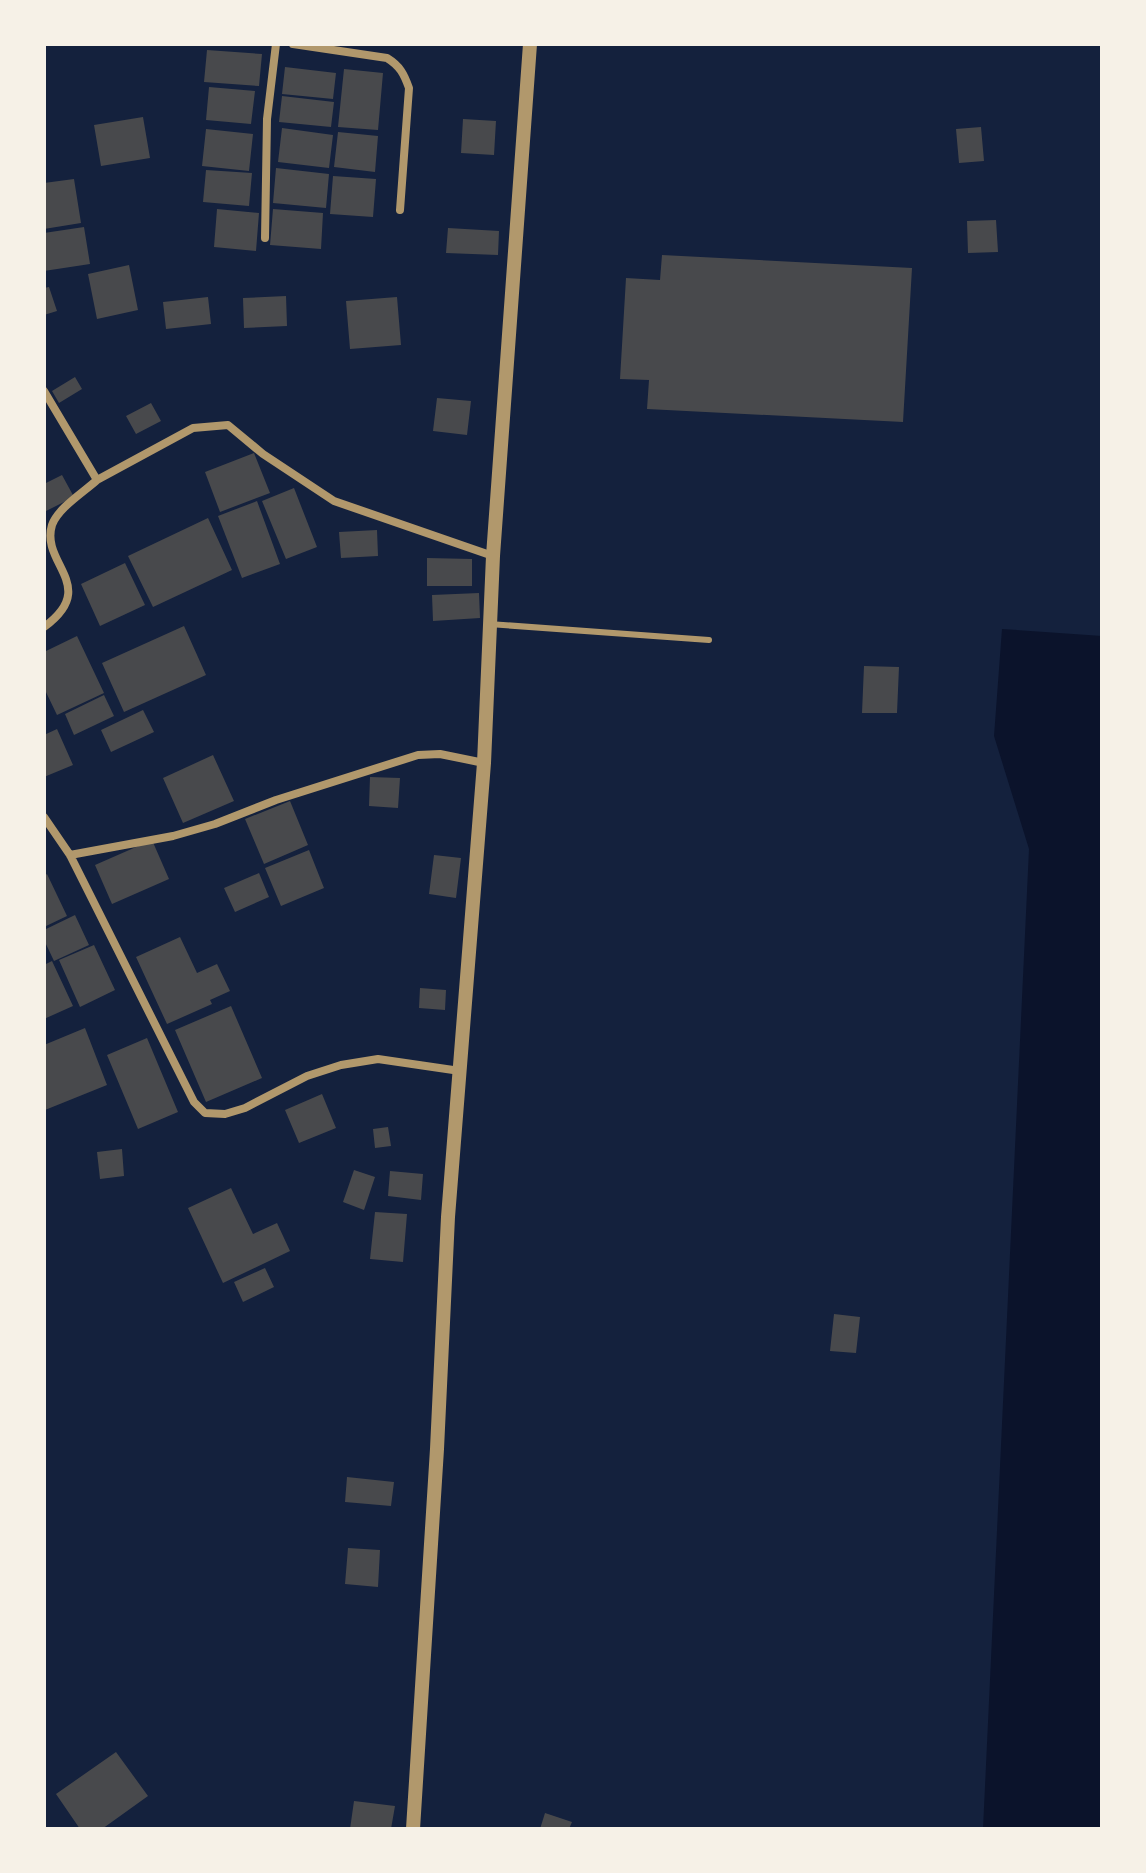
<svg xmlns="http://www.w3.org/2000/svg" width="1146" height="1873" font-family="'Source Serif 4',serif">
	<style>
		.water { fill: #0b132b }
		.building { fill: #48494c }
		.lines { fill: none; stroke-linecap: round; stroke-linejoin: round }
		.service { stroke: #b1986c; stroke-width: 6 }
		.minor { stroke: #b1986c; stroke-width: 8 }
		.tertiary { stroke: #b1986c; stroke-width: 14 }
	</style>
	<rect width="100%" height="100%" fill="#14213d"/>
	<path class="water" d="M1002 629 1102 636V1829H983L1029 849 994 736Z"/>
	<path class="building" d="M207 50 262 54 259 86 204 82Z
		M285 67 336 73 333 99 282 94Z
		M344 69 383 73 378 130 338 127Z
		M209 87 255 91 251 124 206 120Z
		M282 96 334 102 331 127 279 122Z
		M143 117 150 158 101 166 94 125Z
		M463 119 496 121 494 155 461 153Z
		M981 127 984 161 959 163 956 129Z
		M282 128 333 135 329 168 278 162Z
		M206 129 253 134 249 171 202 166Z
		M338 132 378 136 375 172 334 167Z
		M276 168 329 174 326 208 273 203Z
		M206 170 252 173 249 206 203 202Z
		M333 176 376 179 373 217 330 214Z
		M74 179 81 223 44 229V183Z
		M217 209 259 213 256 251 214 247Z
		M273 209 323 213 321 249 270 245Z
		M996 220 998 252 968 253 967 221Z
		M84 227 90 264 44 271V233Z
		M448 228 499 231 498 255 446 253Z
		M662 255 912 268 903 422 647 409 649 380 620 379 626 278 660 280Z
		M129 265 138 310 97 319 88 274Z
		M49 287 57 311 44 315V288Z
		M286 296 287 326 244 328 243 298Z
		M208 297 211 324 166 329 163 302Z
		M397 297 401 345 350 349 346 301Z
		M75 377 82 389 59 403 52 391Z
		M437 398 471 401 467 435 433 431Z
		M151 403 161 421 136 434 126 416Z
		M254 453 270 493 220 512 205 472Z
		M62 475 74 497 46 511 44 484Z
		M294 488 317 547 286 559 262 501Z
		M257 501 280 564 242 578 218 516Z
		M208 518 232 570 153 607 128 556Z
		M377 530 378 556 341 558 339 532Z
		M427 558 472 559V586H427Z
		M125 563 145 605 100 626 81 584Z
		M479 593 480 618 433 621 432 595Z
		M184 626 206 675 124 712 102 663Z
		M77 636 104 693 57 715 44 688V652Z
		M864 666 899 667 897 713H862Z
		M104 695 114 716 74 735 65 714Z
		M143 710 154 732 111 752 101 730Z
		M57 729 73 765 44 777V735Z
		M213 755 234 801 183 823 163 778Z
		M370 777 400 778 398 808 369 806Z
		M290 801 308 845 264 864 245 819Z
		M152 840 169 879 112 904 95 865Z
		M309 850 324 888 281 906 265 868Z
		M434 855 461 858 456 898 429 894Z
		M259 873 269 897 235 912 224 888Z
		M47 874 67 916 44 927V876Z
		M75 915 89 945 54 961 44 940V930Z
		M180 937 197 973 217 964 230 991 210 1000 212 1004 167 1024 136 957Z
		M94 945 115 990 80 1007 59 960Z
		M52 961 73 1006 44 1019V965Z
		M420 988 446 990 445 1010 419 1008Z
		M231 1006 262 1078 206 1102 175 1030Z
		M85 1028 107 1085 45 1110 44 1045Z
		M147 1038 178 1112 138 1129 107 1055Z
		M322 1094 336 1128 299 1143 285 1110Z
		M388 1127 391 1146 375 1148 373 1129Z
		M122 1149 124 1176 100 1179 97 1152Z
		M354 1170 375 1177 364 1210 343 1202Z
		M390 1171 423 1174 421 1200 388 1196Z
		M231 1188 253 1234 277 1223 290 1251 223 1283 188 1208Z
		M375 1212 407 1214 403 1262 370 1259Z
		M265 1268 274 1287 243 1302 234 1282Z
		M834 1314 860 1317 856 1353 830 1351Z
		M347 1477 394 1482 391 1506 345 1502Z
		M348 1548 380 1550 378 1587 345 1584Z
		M116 1752 148 1796 102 1829H80L56 1794Z
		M354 1801 395 1806 391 1829H350Z
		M545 1813 572 1822 569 1829H540Z"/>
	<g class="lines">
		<path class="service" d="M489 624 709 640"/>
		<path class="minor" d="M293 44 387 58C400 66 404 74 409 88L400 210
			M265 238 267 119 276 44
			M44 391 97 480 193 428 228 425 263 454 334 501 493 556
			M44 627C100 586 40 564 52 525 58 508 84 492 97 480
			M44 817 70 855 194 1102 205 1113 225 1114 245 1108 307 1076 341 1065 378 1059 460 1071
			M70 855 173 836 215 824 276 800 418 755 440 754 484 763"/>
		<path class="tertiary" d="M413 1829 437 1449 448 1217 484 763 493 556 530 44"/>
	</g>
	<rect width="1146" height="1873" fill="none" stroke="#f6f1e7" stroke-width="92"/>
</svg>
